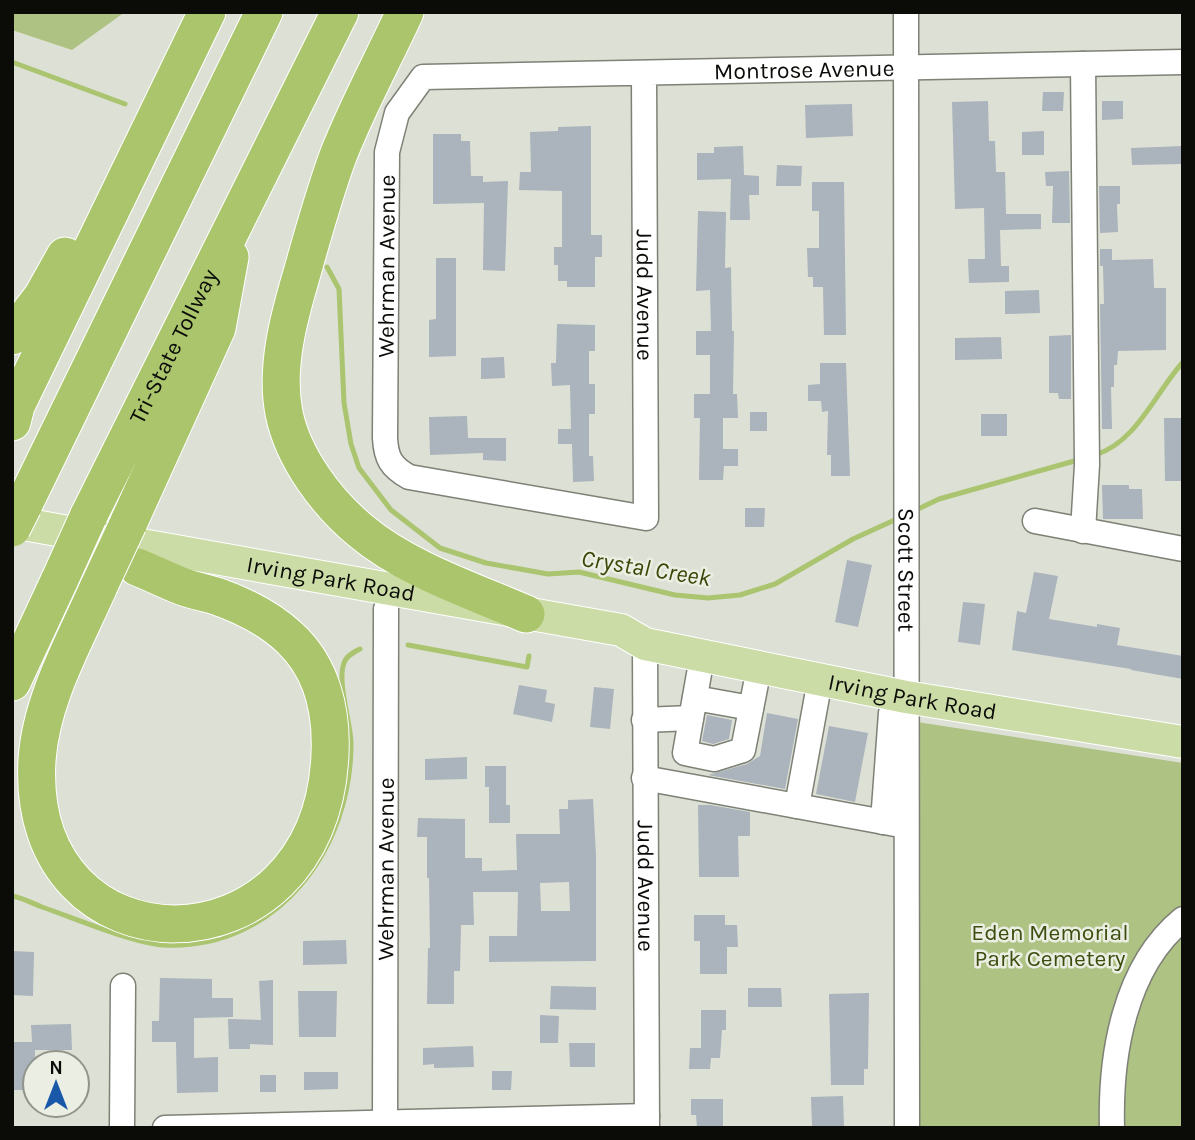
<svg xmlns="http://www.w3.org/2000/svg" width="1195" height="1140" font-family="Karla,sans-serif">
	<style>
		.green { fill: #aec284 }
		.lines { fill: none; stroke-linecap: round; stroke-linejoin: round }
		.stream { stroke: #aac46f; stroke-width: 5 }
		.building { fill: #abb3bc; fill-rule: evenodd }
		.minor-casing { stroke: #7d8176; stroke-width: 27 }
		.major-casing { stroke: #fff; stroke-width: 34 }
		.highway-casing { stroke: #fff; stroke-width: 39 }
		.minor { stroke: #fff; stroke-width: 24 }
		.major { stroke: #ccdca6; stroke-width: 32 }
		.highway { stroke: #aac56b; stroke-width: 37 }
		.highway-bridge-casing { stroke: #fff; stroke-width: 39; stroke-linecap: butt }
		.highway-bridge { stroke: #aac56b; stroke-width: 37 }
		.labels { text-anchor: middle; stroke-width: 5; stroke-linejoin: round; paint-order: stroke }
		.street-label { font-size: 23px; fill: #0b0c08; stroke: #eaeee3 }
		.park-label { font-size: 23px; fill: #3d4d0e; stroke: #eaeee3 }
		.water-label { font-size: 24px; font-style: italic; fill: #384706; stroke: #eaeee3 }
	</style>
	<rect width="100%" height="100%" fill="#dde1d5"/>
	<path class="green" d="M12 12H125L72 50 12 30Z
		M917 722 1183 763V1128H919Z"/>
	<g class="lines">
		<path class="stream" d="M12 62 125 104
			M327 267 339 289 344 403 351 444 359 468 391 510 440 548 486 563 548 574 579 572 675 595 708 598 740 595 775 584 853 539 899 518
			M1095 455C1137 442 1155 393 1183 362
			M914 511 939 499 1078 460
			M408 645 527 667 529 656
			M12 896C23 898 32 903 42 907 74 918 132 943 164 945 277 950 352 849 351 742 350 720 337 682 344 663 346 656 354 652 360 649"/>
	</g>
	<path class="building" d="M1043 92H1064L1063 111H1042Z
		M988 101 989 141H995L996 172H1005L1006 214H1041V229L1000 230 1001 266H1009V282L969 283 968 259H985L984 208 955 209 952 102Z
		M1102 101H1123V119L1102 120Z
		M852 104 853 136 806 138 805 105Z
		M591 126V235H602V257H595V287H567V281H558V265H554V247H562V191L519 190 520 172H531L530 132 558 131V127Z
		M1044 131V155H1022V132Z
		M433 134H461V141H470L471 176H483V182L508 181 505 271 483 270 484 203 433 204Z
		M743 146 744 175 759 176V195H749L750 220H730L731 179 697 180V153H714V147Z
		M1183 146V164L1132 165 1131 148Z
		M777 165 802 166 801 186H776Z
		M1069 171 1070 223H1052L1053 186H1046L1045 172Z
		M812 182H844L846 335H824L823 287H813V277H808L807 248H819V211H812Z
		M1099 186H1120V204H1117L1118 232 1100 233Z
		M698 211 726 212 725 268 731 267 732 331H734L733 394H737L738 418H723V449H738V466H724L723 480H699L700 418H694V394H710V355H696V331H711L710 290 696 291Z
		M1100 249H1112V260L1153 259 1154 288H1166V350L1118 351 1117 365H1114V387H1111L1112 429H1102L1100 304H1104L1103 266H1100Z
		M436 258H456V356L429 357V320L436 319Z
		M1039 290 1040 313 1005 314V291Z
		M557 324 595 325V351H589V384H595V414H589V456H593L594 481 573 482 572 444H558V429H571L570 385 552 386 551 363H556Z
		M1071 335V399H1059L1058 393H1049V336Z
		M1001 337 1002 359 955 360V338Z
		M504 357 505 378 481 379V358Z
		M820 363H846L850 476H831V455H827L828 411 822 412 821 401H808V385L820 384Z
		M750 412H767V431H750Z
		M981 414H1007V436H981Z
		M467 416 468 438H506V461L483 460V453L430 455 429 417Z
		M1164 418H1183V481H1165Z
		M1102 485H1129V489H1142L1143 519H1103Z
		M745 508H765L764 527H745Z
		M847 560 872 565 858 627 835 622Z
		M1034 572 1058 576 1049 619 1097 627V624L1120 628 1117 645 1183 656V679L1131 670V669L1012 650 1017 611 1026 613Z
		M963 602 985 604 980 645 958 642Z
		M519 685 547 690 545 702 555 704 552 722 513 714Z
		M594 687 614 689 610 729 590 727Z
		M767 713 798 719 785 789 708 775 747 764 760 756Z
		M707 715 732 720 729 739 713 744 702 741Z
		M829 726 868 733 855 802 816 794Z
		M467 757V779L425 780V759Z
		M485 766H506V805H510V823H489V787H485Z
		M593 799 596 855V961L489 962V936H517L518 892H473L474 925H461L460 971H454V1004H427L428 948H430L429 878H427V837H417L418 818 465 819V858H482V871L517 870 516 834H560L559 809H568V800ZM569 882 570 911H541L540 883Z
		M698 805H710L750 812V836H738L739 877H699Z
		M694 915H725V925H737L738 947H727V974H700V941H694Z
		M346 940 347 964 303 965V941Z
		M12 951 34 952 33 996 12 995Z
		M160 978 212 979V998H233V1017L194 1018V1058L218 1057V1092L177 1093 176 1042H152V1021H159Z
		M273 980V1045L250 1044V1049H229L228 1019 261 1020 259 981Z
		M551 986 596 987V1010L550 1009Z
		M748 988H781L782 1007H748Z
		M298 991H337L336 1037H299Z
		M869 993 868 1069H864V1085H831L829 994Z
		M701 1010H726V1030H722L720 1058H711L710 1069H689L690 1048H701Z
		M540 1015 559 1016 558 1043H540Z
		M71 1024 72 1050H35V1090H14L12 1042H32L31 1025Z
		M569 1043H595V1067H570Z
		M473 1046 474 1067 434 1068V1064L423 1065V1048Z
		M492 1071H512L511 1090H492Z
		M304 1072H338V1089L304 1090Z
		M260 1075H276V1092H260Z
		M843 1096 844 1128H812L811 1097Z
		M691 1099H723V1128H697L696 1115H691Z"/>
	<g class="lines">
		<g class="minor-casing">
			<g id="minor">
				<path id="s1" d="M906 12 907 1128"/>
				<path id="s2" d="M644 73 646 518 409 477C391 467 386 458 385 438L387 152 397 113 423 77 1183 62"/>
				<path d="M1035 521 1183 549"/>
				<path d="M1083 531 1087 465 1083 64"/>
				<path id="s3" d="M645 644 647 1128"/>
				<path d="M702 657 685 753 714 759 743 750 759 668"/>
				<path d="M695 698 751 708"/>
				<path d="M644 720 691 718"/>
				<path d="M644 778 906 826"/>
				<path d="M797 806 820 680"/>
				<path d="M883 822 891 713"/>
				<path d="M122 1128 123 986"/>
				<path d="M165 1128 647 1116"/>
				<path id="s4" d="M385 1128 386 609"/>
				<path d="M1112 1128C1110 1056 1124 967 1183 919"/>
			</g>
		</g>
		<g class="major-casing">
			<g id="major">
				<path id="s5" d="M12 522 621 630 645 644 906 697 1183 742"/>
			</g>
		</g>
		<g class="highway-casing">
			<g id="highway">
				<path d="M405 12C383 60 357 107 338 156 324 194 313 234 302 273 289 317 275 367 284 413 293 458 327 503 361 531 406 569 473 591 526 614"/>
				<path d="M12 336 42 297 65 256"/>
				<path d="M12 422 16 406 207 12"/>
				<path d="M23 506 264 12"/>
				<path id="s6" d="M88 517 340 12"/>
				<path d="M128 524 217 328 230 257"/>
				<path d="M99 586C75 641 41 699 37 760 24 978 321 981 330 754 332 711 322 668 290 638 270 619 242 605 216 596 205 593 192 590 181 586 166 580 152 573 137 567"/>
				<path d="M12 682 60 579"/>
			</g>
		</g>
		<use href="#minor" class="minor"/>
		<use href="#major" class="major"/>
		<use href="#highway" class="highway"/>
		<g class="highway-bridge-casing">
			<path id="highway-bridge" d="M12 528 23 506
				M60 579 88 517
				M99 586 128 524"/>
		</g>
		<use href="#highway-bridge" class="highway-bridge"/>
	</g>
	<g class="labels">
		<g class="street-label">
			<text dy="8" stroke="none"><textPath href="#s2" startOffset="1486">Montrose Avenue</textPath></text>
			<text dy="8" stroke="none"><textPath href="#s2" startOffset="906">Wehrman Avenue</textPath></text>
			<text dy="8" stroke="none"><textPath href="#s2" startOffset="222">Judd Avenue</textPath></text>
			<text dy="8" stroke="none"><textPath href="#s6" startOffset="191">Tri-State Tollway</textPath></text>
			<text dy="8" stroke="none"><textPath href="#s1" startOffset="558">Scott Street</textPath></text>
			<text dy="8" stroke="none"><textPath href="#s5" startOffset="324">Irving Park Road</textPath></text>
			<text dy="8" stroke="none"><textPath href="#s5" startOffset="919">Irving Park Road</textPath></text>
			<text dy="8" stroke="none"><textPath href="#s4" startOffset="259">Wehrman Avenue</textPath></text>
			<text dy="8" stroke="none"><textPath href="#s3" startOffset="242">Judd Avenue</textPath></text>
		</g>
		<g class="park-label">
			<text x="1050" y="940">Eden Memorial<tspan x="1050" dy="26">Park Cemetery</tspan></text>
		</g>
		<g class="water-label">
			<text transform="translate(646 568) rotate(9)" y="8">Crystal Creek</text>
		</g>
	</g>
	<rect width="1195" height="1140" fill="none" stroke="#0b0c08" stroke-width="28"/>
	<g transform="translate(56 1084)"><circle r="33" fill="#eaeee3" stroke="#91948b" stroke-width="2"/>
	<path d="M0-5L12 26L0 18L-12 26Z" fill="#1958a9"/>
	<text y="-10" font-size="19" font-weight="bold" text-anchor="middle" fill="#0b0c08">N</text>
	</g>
</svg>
